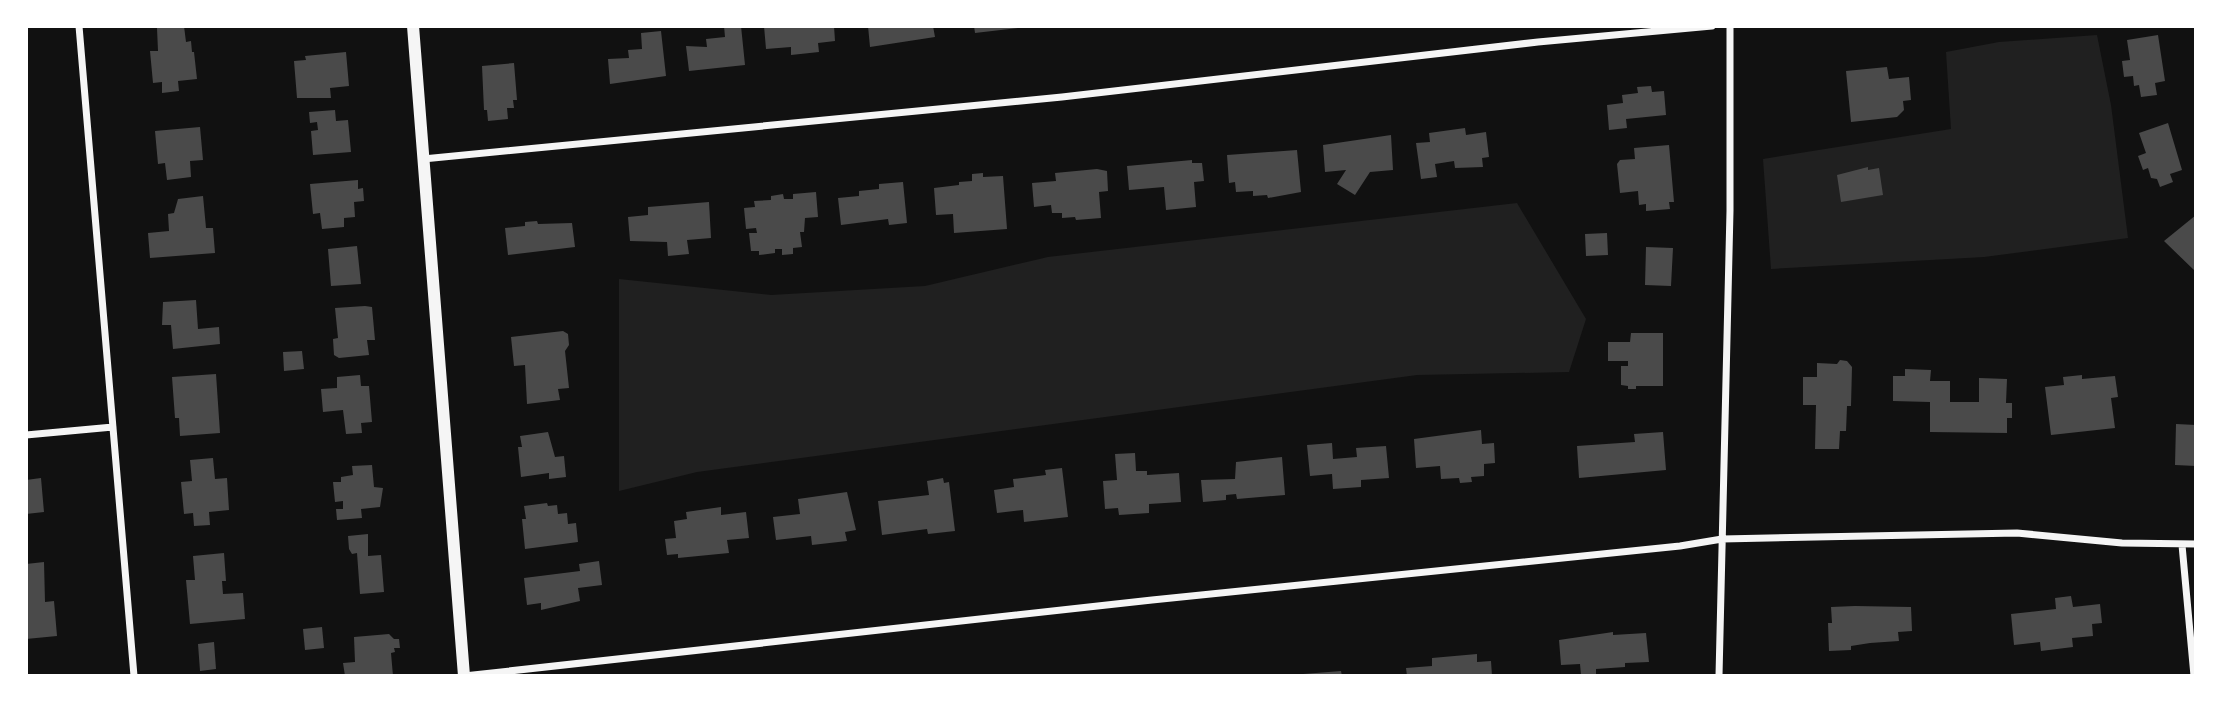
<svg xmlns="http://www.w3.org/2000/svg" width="2222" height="702" font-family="'Fira Sans Condensed',sans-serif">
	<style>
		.green { fill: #202020 }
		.building { fill: #4a4a4a }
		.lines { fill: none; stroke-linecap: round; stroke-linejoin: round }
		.minor { stroke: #f5f5f5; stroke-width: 7 }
		.tertiary { stroke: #f5f5f5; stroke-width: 12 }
	</style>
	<rect width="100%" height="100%" fill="#111"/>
	<path class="green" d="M2097 35 2111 105 2128 238 1984 257 1771 269 1763 159 1951 129 1946 52 1999 42Z
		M1517 203 1586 319 1569 372 1417 375 697 472 619 491V279L771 295 925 286 1048 257Z"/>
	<path class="building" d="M184 26 186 42 191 41 192 52H194L197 79 178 81 179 91 162 93V82L153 83 150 51H158L157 28Z
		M724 26H741L745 65 689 71 686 46 707 47 706 39 725 37Z
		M764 26H834L835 41 818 43 819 52 791 55V47L766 49Z
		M868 26H933L935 37 870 47Z
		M974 26H1018V28L975 33Z
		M661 31 666 76 610 84 608 59 629 58 628 50 642 49 641 33Z
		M2158 35 2165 81 2155 83 2157 95 2141 97 2139 85 2134 86 2133 76 2124 77 2122 61 2130 60 2127 40Z
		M346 52 349 86 330 88 331 98H297L294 61 306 60 305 56Z
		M514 63 517 100H513L514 108H507L508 119 488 121 487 110H484L482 66Z
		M1887 67 1889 79 1909 77 1911 100 1903 101 1904 110 1897 117 1851 122 1846 71Z
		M1651 86 1652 92 1664 91 1666 115 1626 119 1627 128 1609 130 1607 105 1623 103 1622 95 1638 93 1637 87Z
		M335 110 336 121 348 120 351 152 313 155 311 131 318 130 317 122 310 123 309 112Z
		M2168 123 2182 170 2170 174 2173 182 2160 187 2157 179 2151 178 2148 168 2143 170 2138 156 2146 153 2139 133Z
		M200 127 203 160 190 161 191 177 167 180 165 163 158 164 155 131Z
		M1465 128 1466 135 1486 132 1489 157 1482 158 1483 167 1455 168 1454 161 1435 164 1437 177 1421 179 1416 143 1430 142 1429 133Z
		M1391 135 1393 170 1370 172 1355 195 1337 184 1346 170 1325 172 1323 145Z
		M1669 145 1674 202H1669L1670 209 1646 211V204L1639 205 1638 191 1620 193 1617 164 1620 160 1635 159 1634 148Z
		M1297 150 1301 192 1268 198 1267 195 1253 196V191L1236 192 1235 182 1229 183 1227 155Z
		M1192 160V163H1202L1204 181 1194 182 1196 207 1166 210 1164 187 1129 190 1127 166Z
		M1868 167V170L1879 168 1883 195 1841 202 1837 175Z
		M1097 169 1107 171 1108 191 1099 192 1101 218 1076 220 1075 217 1062 218V213H1052L1051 205 1034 207 1032 183 1056 181 1055 173Z
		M983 173V177L1003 176 1007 229 954 233 953 214 936 215 934 188 959 185V182L972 181V174Z
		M358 180V189L363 188 364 201 354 202 355 217 344 218V227L322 229 320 213 313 214 310 184Z
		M903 182 907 223 889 225 888 219 841 225 838 198 859 196V191L879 189V184Z
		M816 192 818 217 805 218 804 232H800L802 247 793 248V254L782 255V249H775V253L759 255V251H751L749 233H757L756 228 746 229 744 208 755 207 754 201 771 200V196L783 194 784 199H793V194Z
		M203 196 206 228H213L215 253 150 258 148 233 169 231 168 214 174 213 178 199Z
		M709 202 711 238 687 240 689 254 668 256 667 242 630 241 628 217 648 215V207Z
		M2196 215V272L2164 241Z
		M537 221 538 224 572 223 575 247 508 255 505 228 525 226V222Z
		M1607 233 1608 255 1586 256 1585 234Z
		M357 246 361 284 331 286 328 249Z
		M1646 247 1673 248 1671 286 1645 285Z
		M196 300 198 329 219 327 220 344 173 349 171 325H162L163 302Z
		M365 306 372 307 375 340H367L369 355 339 358 334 355 333 339 338 338 335 308Z
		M563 331 568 334 569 345 565 351 569 388 558 389 560 400 527 404 525 365 514 366 511 337Z
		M1631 333H1663V386H1636V389H1628V386L1621 385V366H1628V361H1608V342H1630Z
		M302 351 304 369 284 371 283 352Z
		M1840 360 1847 361 1852 367 1851 406H1847L1846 431H1840L1839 449H1815L1816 405H1803V377H1817V363L1837 364Z
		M1905 369 1931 370 1930 381H1950V402H1979V378L2007 379 2006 403H2012V418H2007V433L1930 432V402L1893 401V376H1905Z
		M216 374 220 433 180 436 179 418H175L172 377Z
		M360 375 361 386H369L372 422 361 423 362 433 346 434 343 410 323 412 321 389 337 388V377Z
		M2082 375V379L2115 376 2118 397 2111 398 2115 428 2051 435 2045 387 2064 385 2063 377Z
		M2176 424 2196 425V466L2175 465Z
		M1481 430 1482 444 1494 443 1495 463 1484 464V476L1471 477 1472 482 1460 483 1459 478 1441 479 1440 466 1416 468 1414 439Z
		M548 432 555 457 564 456 566 477 549 479V473L521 477 518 447H522L520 436Z
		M1663 432 1666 470 1579 478 1577 446 1635 442 1634 434Z
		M1332 443 1333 459 1357 457 1356 448 1386 446 1389 478 1361 480V487L1333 489 1332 474 1310 476 1307 445Z
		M1135 453 1136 471H1147V475L1179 473 1181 502 1149 504V513L1119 515 1118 508 1105 509 1103 481 1117 480 1115 454Z
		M1282 457 1285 495 1237 499 1236 494 1226 495V500L1203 502 1201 480 1235 479 1236 462Z
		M213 458 215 479 227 478 229 510 209 512 210 525 194 526 193 513 184 514 181 482 192 481 190 460Z
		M372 465 374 487 383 488 380 507 361 509 362 518 337 520 336 509H343V501L335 502 333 482H341V477L353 475 352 466Z
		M1062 468 1068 517 1024 522 1023 510 997 513 994 490 1014 487 1013 479 1046 475 1045 470Z
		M41 478 44 512 26 514V480Z
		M943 478 944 483 949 482 955 531 928 534 927 529 882 535 878 501 929 495 927 481Z
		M847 492 856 530 845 532 847 541 812 545 811 536 776 540 773 517 800 514 798 499Z
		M547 503 548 506 557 505 558 514 567 513 568 524 576 523 578 542 525 549 522 519H526L524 506Z
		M721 507V515L746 512 749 538 727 540 729 553 678 558V554L667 555 665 539 676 538 674 521 687 519 686 512Z
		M368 534V556L381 555 384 592 360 594 357 553 352 554 349 549 348 536Z
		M224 553 226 581H222L223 594 243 593 245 619 190 624 186 580H195L193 556Z
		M599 561 602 585 578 588 580 601 541 610V603L527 605 524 578 580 571 579 564Z
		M44 562 45 602 54 601 57 636 26 639V564Z
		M2071 596 2073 607 2100 604 2102 623 2092 624 2093 636 2072 638 2073 647 2041 651 2040 642 2014 645 2011 614 2056 609 2055 598Z
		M1855 606 1911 607 1912 631 1898 632 1899 641 1870 643 1851 646V650L1829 651 1828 623H1832L1831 607Z
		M322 627 324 648 305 650 303 629Z
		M1613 632V635L1646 633 1649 662 1625 663V667L1596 669V674L1581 675 1580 664 1561 665 1559 640Z
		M389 634 394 639H399L400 648H394L395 652 391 653 393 676H345L343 663 355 662 354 637Z
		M214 642 216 669 200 671 198 644Z
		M1477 654V662L1491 661 1492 676H1407L1406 668 1432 666V658Z
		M1341 671 1342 676H1303V674Z"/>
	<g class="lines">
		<path class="minor" d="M79 26 134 676
			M423 159 1062 97 1538 42 1712 26
			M26 435 113 427
			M2182 545 2194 676
			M464 676 1152 600 1680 546 1722 539 2017 533 2122 543 2196 544
			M1719 676 1730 211V26"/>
		<path class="tertiary" d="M413 26 464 676"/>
	</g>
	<rect width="2222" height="702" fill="none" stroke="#ffffff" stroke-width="56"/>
</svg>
